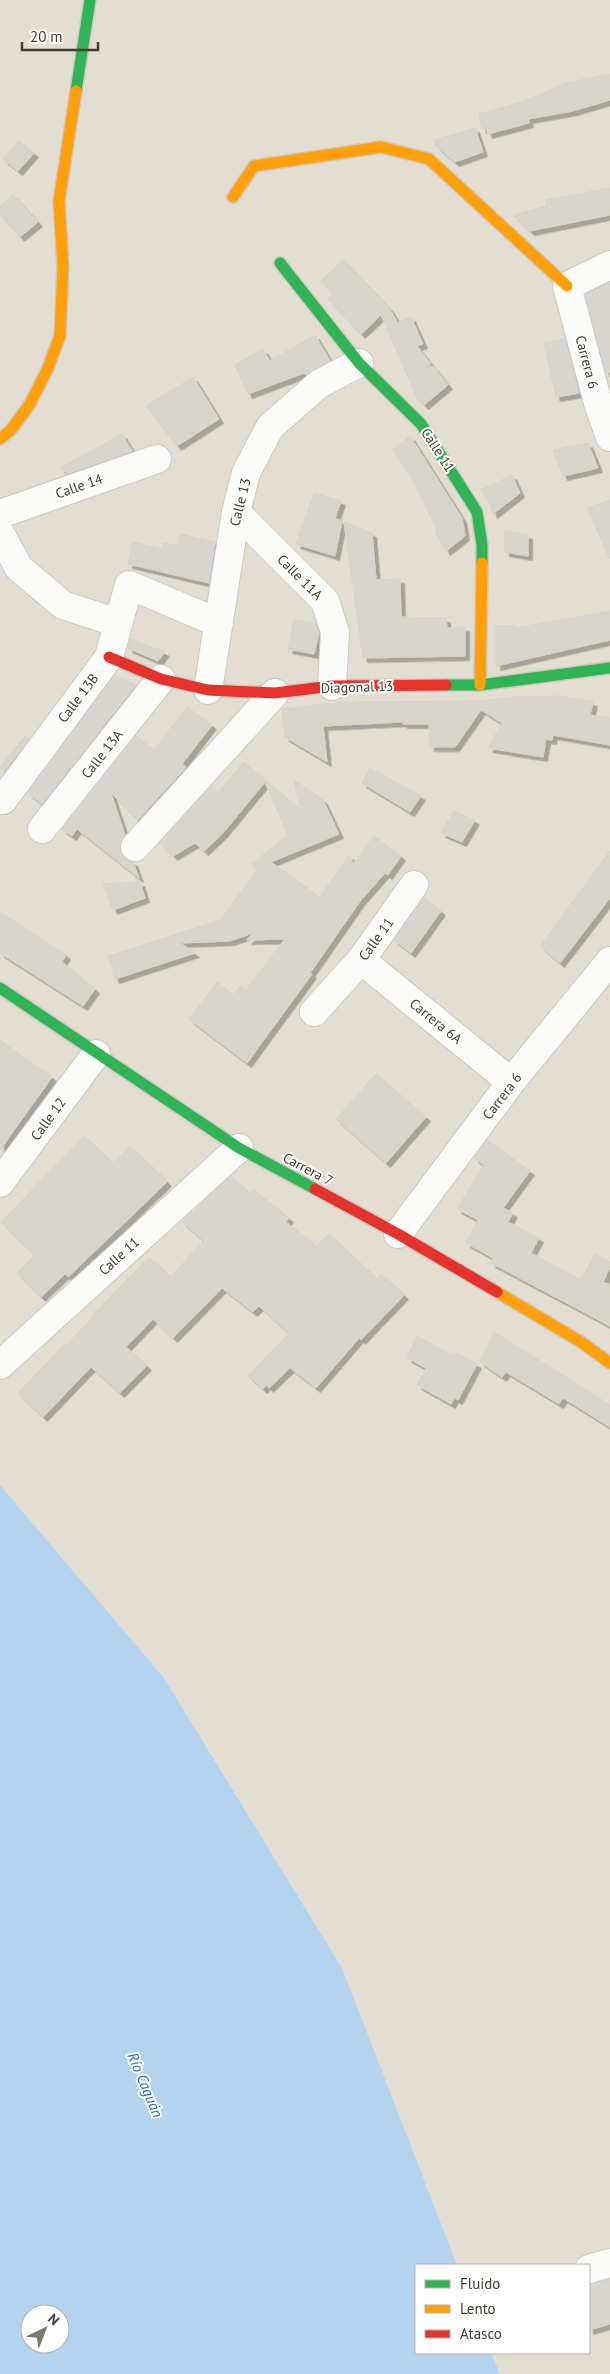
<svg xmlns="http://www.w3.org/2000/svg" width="610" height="2374" font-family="'PT Sans',sans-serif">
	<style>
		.residential { fill: #e3ded1 }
		.water { fill: #b3d3ee; fill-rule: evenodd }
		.building { fill: #d7d5cd; stroke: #d6d3cb; filter: url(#shadow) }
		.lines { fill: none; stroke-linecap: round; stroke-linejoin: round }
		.street-casing { stroke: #ccc9c2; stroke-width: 30 }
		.fast-casing { stroke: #cdc9bb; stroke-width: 14 }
		.slow-casing { stroke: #cdc9bb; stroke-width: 14 }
		.jam-casing { stroke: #cdc9bb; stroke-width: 14 }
		.street { stroke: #fcfcfb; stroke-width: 28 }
		.fast { stroke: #30b455; stroke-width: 11 }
		.slow { stroke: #ff9f0a; stroke-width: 11 }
		.jam { stroke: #e5322d; stroke-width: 11 }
		.labels { text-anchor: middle; stroke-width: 4; stroke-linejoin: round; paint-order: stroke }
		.street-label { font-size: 14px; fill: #433d32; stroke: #fff }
		.water-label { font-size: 15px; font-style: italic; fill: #296eb1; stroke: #fff }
	</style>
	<defs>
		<filter id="shadow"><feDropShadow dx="4.5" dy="4.5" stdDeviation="0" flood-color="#0004"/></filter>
	</defs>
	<rect width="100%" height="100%" fill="#eeece4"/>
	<path class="residential" d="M0 0H610V2374H497L489 2353H589V2265H455L342 1968 164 1678 0 1485Z"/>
	<path class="water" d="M0 1485 164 1678 342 1968 457 2265H416V2353H491L500 2374H0ZM30 2314H60V2344H30Z"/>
	<path class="building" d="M610 74V100L573 111 528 119 529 123 488 134 486 128 482 129 479 114 525 101 566 83Z
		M475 128 483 152 455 162 436 146 434 140Z
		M19 141 34 153 18 171 3 159Z
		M610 188V215L530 231 513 215 547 206 546 200Z
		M13 195 38 222 20 237 0 215V206Z
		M343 260 389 308 398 323 411 317 423 344 417 346 431 364 424 368 433 366 448 385 424 405 417 398 381 315 361 334 328 299 333 294 321 281Z
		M610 282V372L606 373 585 294Z
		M315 335 330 361 306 375 304 373 248 394 235 365 263 349 270 361Z
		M565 339 579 393 556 397 544 343Z
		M193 377 219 419 177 446 146 406Z
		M122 434 132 451 67 474 66 471 60 468Z
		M410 436 462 518 465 536 446 551 435 531 437 530 412 478 393 450Z
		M588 443 598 468 563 476 553 450Z
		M512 475 520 493 493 514 490 504 481 490Z
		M314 493 341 501 335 518 342 521 335 556 296 544Z
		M610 500V559L587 508Z
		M344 522 372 533 376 580 400 579 401 617 446 618 447 628 465 627V656L363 658Z
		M504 531 528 535V556L505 552Z
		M181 534 215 542 209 583 128 564 133 542 162 549 164 543 178 546Z
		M610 611V640L496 666V626L515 625 516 628Z
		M294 620 316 624 319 633 314 654 288 649Z
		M130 639 165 652 158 661 128 648Z
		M114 676 136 685 42 804 28 793Z
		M561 696 593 702 590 715 610 718V745L553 735 552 740 546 739 543 757 488 748 502 723 481 710 455 747H430L429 724H403V722L323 726 327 762 285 737 282 709 343 702 480 701 510 697Z
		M187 707 212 725 182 764 186 767 138 820 111 793 125 835 120 843V851L125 859 133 862 139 878 77 829 72 836 62 829 136 736 154 750Z
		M25 736 29 738 5 771 0 767Z
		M244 762 300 809 294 780 323 800 339 834 271 862 320 897 349 855 353 864 374 836 401 856 388 875 385 873 361 900 310 973 312 974 247 1063 189 1019 217 982 233 995 240 986 246 990 285 939 247 940 253 933 230 941 180 943 195 953 115 979 108 956 221 920 259 867 255 869 252 864 288 835 265 782 223 833 204 851 195 843 173 856 160 843 211 787 218 793Z
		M370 768 421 796 410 812 362 783Z
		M454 811 475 820 462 842 441 833Z
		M610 851V898L560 963 540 946Z
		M140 882 145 898 113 910 103 884Z
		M424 898 441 911 411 953 394 940Z
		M0 912 66 955 62 962 95 989 83 1006 0 953Z
		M0 1040 52 1077 0 1150Z
		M376 1074 426 1117 386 1163 336 1119Z
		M84 1136 113 1163 130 1146 167 1182 68 1277 65 1274 41 1297 17 1273 35 1255 1 1222Z
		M487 1140 530 1171 503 1208 513 1213 508 1222 539 1238 531 1253 581 1280 595 1254 610 1262V1267L603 1282 610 1285V1326L491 1263 493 1258 466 1243 478 1220 457 1209 484 1165 474 1158Z
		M231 1176 250 1194 254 1190 289 1218 286 1222 317 1246 329 1234 377 1279 381 1274 404 1295 361 1340 359 1338 316 1388 290 1368 269 1388 266 1385 263 1389 248 1376 289 1333 259 1306 253 1312 222 1288 173 1338 153 1319 126 1347 147 1366 120 1393 91 1367 43 1417 18 1393 65 1344 67 1345 93 1317 92 1316 149 1257 170 1277 204 1241 182 1222Z
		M494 1332 610 1405V1427L563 1398 559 1404 506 1372 502 1377 480 1362Z
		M417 1336 452 1355 454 1352 477 1364 458 1400 454 1398 451 1404 417 1385 426 1368 407 1358Z
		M610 2279V2324L589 2330V2284Z"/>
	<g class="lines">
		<g class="street-casing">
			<path id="street" d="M610 265 567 286 598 403 610 437
				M236 512 325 601 335 632 332 686
				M0 514 157 459
				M0 533 19 568 63 605 118 623
				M208 690 236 512 246 473 270 427 319 384 359 363
				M3 800 109 657 129 585 219 623
				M42 829 161 679
				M135 847 275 693
				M361 960 511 1082
				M314 1012 361 960 414 885
				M0 1183 96 1054
				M398 1234 511 1082 610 961
				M0 1365 239 1148
				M589 2269 610 2263"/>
		</g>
		<g class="fast-casing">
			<path id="fast" d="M76 91 90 0
				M280 263 359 363 421 424 477 512 482 545V563
				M446 685H480L610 668
				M0 988 239 1148 315 1189"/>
		</g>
		<g class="slow-casing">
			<path id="slow" d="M233 197 254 166 381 147 429 159 567 286
				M0 439 11 430 30 404 48 368 60 336 63 266 59 201 76 91
				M480 685 482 563
				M497 1292 581 1342 610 1363"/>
		</g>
		<g class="jam-casing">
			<path id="jam" d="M109 657 161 679 208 690 275 693 332 686 446 685
				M315 1189 398 1234 497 1292"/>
		</g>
		<use href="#street" class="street"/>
		<use href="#fast" class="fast"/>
		<use href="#slow" class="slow"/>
		<use href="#jam" class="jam"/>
	</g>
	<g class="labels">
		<g class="street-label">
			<text transform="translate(587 362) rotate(75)" y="5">Carrera 6</text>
			<text transform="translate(438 450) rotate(57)" y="5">Calle 11</text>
			<text transform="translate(79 486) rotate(-19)" y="5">Calle 14</text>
			<text transform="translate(240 502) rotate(-76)" y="5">Calle 13</text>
			<text transform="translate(300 577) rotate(45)" y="5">Calle 11A</text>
			<text transform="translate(357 687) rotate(-2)" y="5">Diagonal 13</text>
			<text transform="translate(78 698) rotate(-53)" y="5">Calle 13B</text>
			<text transform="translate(102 754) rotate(-52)" y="5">Calle 13A</text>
			<text transform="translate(376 939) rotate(-54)" y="5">Calle 11</text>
			<text transform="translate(436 1021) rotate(39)" y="5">Carrera 6A</text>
			<text transform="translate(502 1096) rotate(-53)" y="5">Carrera 6</text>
			<text transform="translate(48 1119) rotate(-54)" y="5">Calle 12</text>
			<text transform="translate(308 1169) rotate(28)" y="5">Carrera 7</text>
			<text transform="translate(119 1256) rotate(-42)" y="5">Calle 11</text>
		</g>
		<g class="water-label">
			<text transform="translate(145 2085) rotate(67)" y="5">Río Caguán</text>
		</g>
	</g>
	<rect x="415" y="2264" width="175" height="90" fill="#ffffff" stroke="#b4b1ad"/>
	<rect x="425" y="2280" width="25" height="8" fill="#30b455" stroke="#b4b1ad"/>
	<text x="460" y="2289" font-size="15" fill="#433d32">Fluido</text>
	<rect x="425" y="2305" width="25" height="8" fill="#ff9f0a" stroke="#b4b1ad"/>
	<text x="460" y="2314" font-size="15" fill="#433d32">Lento</text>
	<rect x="425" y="2330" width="25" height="8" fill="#e5322d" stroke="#b4b1ad"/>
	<text x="460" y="2339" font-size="15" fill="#433d32">Atasco</text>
	<g transform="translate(45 2329) rotate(43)"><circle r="24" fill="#ffffff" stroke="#b4b1ad"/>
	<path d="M0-4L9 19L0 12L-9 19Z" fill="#7f7a70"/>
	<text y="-8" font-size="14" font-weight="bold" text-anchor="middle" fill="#433d32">N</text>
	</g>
	<path d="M22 42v8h76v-8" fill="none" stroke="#433d32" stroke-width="2.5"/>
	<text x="30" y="42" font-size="15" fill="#433d32" stroke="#ffffff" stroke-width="4" paint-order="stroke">20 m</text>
</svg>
